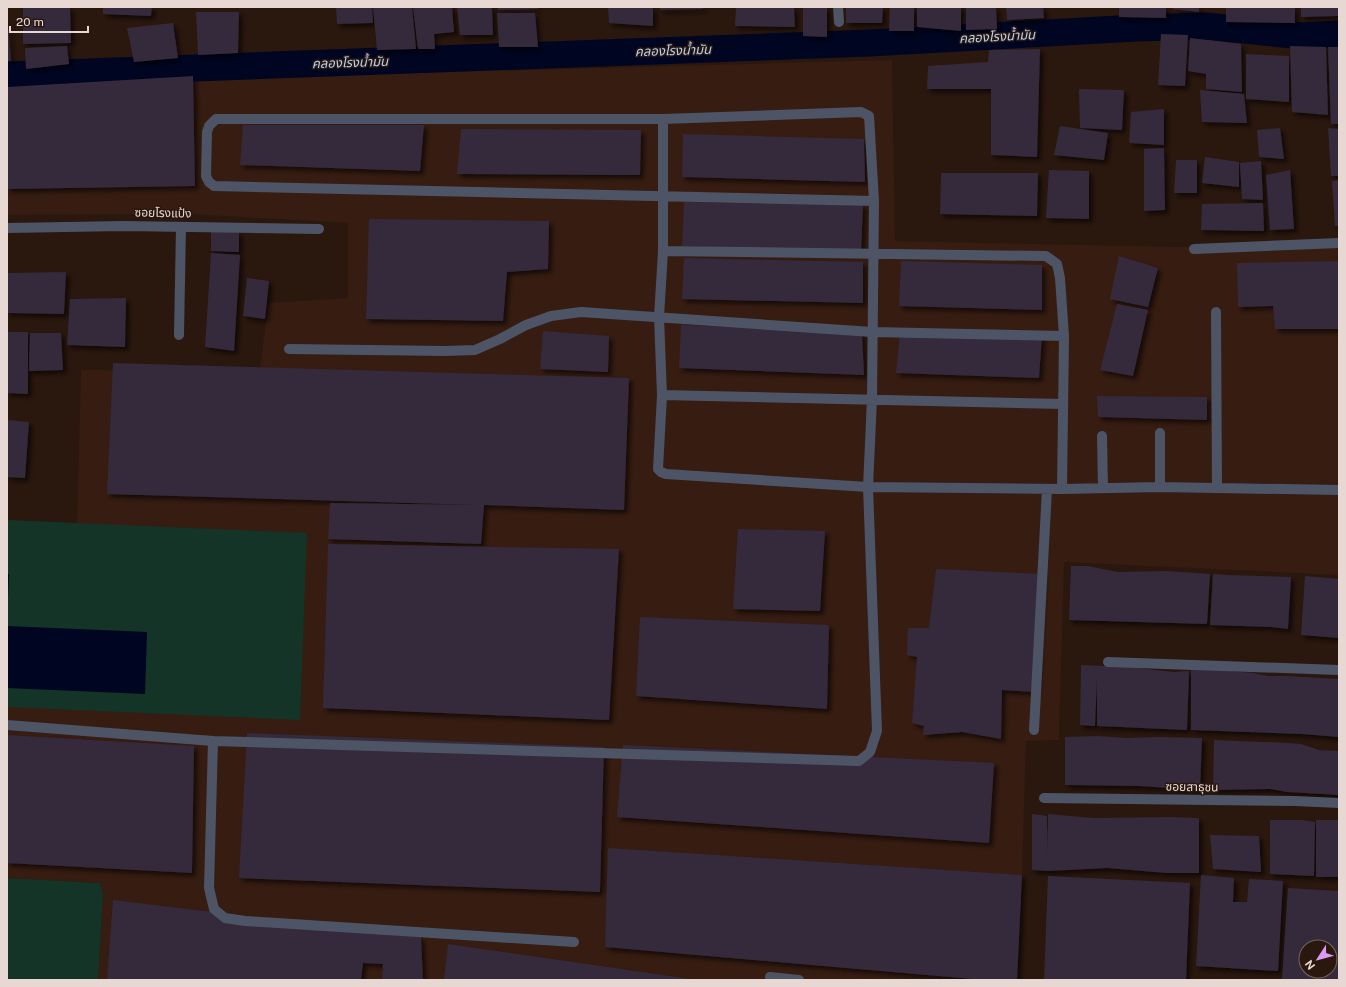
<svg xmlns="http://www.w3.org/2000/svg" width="1346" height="987" font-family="'Public Sans','Noto Sans Thai',sans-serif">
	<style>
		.built { fill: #361c11 }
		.green { fill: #133426 }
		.water { fill: #000521 }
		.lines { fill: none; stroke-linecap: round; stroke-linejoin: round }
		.canal { stroke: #000521; stroke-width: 27 }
		.building { fill: #36293b; fill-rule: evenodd; filter: url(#shadow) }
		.service { stroke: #4d5466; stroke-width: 10 }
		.minor { stroke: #4d5466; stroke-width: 10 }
		.labels { text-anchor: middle; stroke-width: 3; stroke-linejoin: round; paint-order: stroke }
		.street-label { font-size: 12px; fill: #e7d8d3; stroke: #2a170e }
		.water-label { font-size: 13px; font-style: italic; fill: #b5d1f5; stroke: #2a170e }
	</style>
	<defs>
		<filter id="shadow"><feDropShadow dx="3.5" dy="3.5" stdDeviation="2" flood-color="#0009"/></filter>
	</defs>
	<rect width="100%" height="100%" fill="#2a170e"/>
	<path class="built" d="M892 60 895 241 1174 247 1339 246V575L1064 562 1059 740 1026 741 1022 875 1017 980H98L103 895 100 883 7 878V520L77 523 81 370 260 371 268 303 348 298V223L188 214 7 215V84Z"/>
	<path class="green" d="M7 520 307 533 300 720 7 707Z
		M7 878 100 883 103 895 98 980H7Z"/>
	<path class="water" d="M7 574H9L7 626 147 632 145 694 7 688Z"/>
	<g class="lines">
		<path class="canal" d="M7 75 869 43 1136 28 1206 26 1302 36 1339 34"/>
	</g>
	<path class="building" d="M23 7H70L71 43 23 44Z
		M103 7H152L151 16 103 14Z
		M336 7H372L373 23 337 24Z
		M373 7H412L416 49 377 50Z
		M413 7H452L454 32 434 34 435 49H418Z
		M457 7H492L493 35H460Z
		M498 7H538V9L498 10Z
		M608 7H653V26L609 23Z
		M660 7H703V9L660 10Z
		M736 7H794L795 27 735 26Z
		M803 7H827V37L803 36Z
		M846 7H883L882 23H846Z
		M890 7H914V31H889Z
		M917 7H961V31L917 27Z
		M966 7H996L997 29 966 30Z
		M1006 7H1043L1044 18 1007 20Z
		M1119 7H1166V18L1119 17Z
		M1173 7H1199V12L1173 9Z
		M1226 7H1295V23L1226 22Z
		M1301 7H1339V16L1301 17Z
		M196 12H239L238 53 198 55Z
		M497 13H535L538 47H499Z
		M7 23H8L11 61H7Z
		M173 23 178 58 134 62 127 28Z
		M1161 34 1188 35 1185 86 1158 85Z
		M1190 38 1241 44 1242 92 1206 89V74L1188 71Z
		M67 46 69 64 26 69 25 48Z
		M1290 46 1326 47 1328 115 1292 112Z
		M1328 47H1339V124H1331Z
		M1040 49 1037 157 991 155V89H927L928 66 988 62 989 50Z
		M1246 54 1289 56V102L1246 99Z
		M193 76 195 186 7 189V87Z
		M1079 89 1124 90 1122 130 1080 128Z
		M1200 90 1244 94 1247 123 1202 122Z
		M1164 109V145L1129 143 1131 112Z
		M243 125H424L420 171 240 165Z
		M1060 126 1108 133 1104 160 1054 155Z
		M1280 128 1284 159 1259 157 1257 130Z
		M1328 128 1339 129V176H1331Z
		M461 129 641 130 640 175 457 174Z
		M683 134 864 139 865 182 682 177Z
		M1164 148 1165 210 1144 211V149Z
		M1205 157 1239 162V187L1202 183Z
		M1176 160H1197V193H1174Z
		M1261 161 1263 200 1242 199 1240 163Z
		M1049 170 1089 171V219L1046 218Z
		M1290 170 1294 229 1270 230 1266 175Z
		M941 173H1038L1037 216 940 214Z
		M1339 180V226H1335L1332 181Z
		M684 202 863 205 861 253 682 246Z
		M1263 203 1264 231 1201 230 1202 204Z
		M369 219 549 221 548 269 507 272 503 321 366 319Z
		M211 232H239V252L211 251Z
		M211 253 240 255 234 351 205 347Z
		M1119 256 1158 268 1148 307 1110 299Z
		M684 258 863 262V303L682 299Z
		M901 261 1042 265V310L899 306Z
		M1339 261V329H1275L1273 306 1238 307 1237 263Z
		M66 272 64 314 7 313V273Z
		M247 278 269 281 265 319 243 316Z
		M126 298 125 347 67 345 70 299Z
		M1117 304 1148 310 1133 376 1100 370Z
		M681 325 862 332 864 375 679 368Z
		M543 331 609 336 608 372 540 369Z
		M7 332H28V394L7 393Z
		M30 333H61L63 370 29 371Z
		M900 333 1042 335 1039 378 896 373Z
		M113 363 629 378 624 510 484 505 481 544 328 539 330 503 478 505 107 494Z
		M1097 396 1207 397V420L1098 417Z
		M7 420 29 422 25 478 7 477Z
		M738 529 825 531 820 611 733 609Z
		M328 544 619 549 609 720 323 708Z
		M1071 566H1088L1118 572 1167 571 1210 574 1207 624 1069 620Z
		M936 569 1042 574 1036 692 1002 690 1001 739 962 732 923 735 924 726 912 723 917 657 907 655 908 628H929Z
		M1213 574 1228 575 1291 577 1288 629 1271 627 1210 625Z
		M1305 576 1339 579V638L1301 635Z
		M640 617 829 625 827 709 636 696Z
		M1081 665 1128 667 1174 672 1189 671 1187 730 1097 726V679L1095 726 1080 725Z
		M1207 669 1253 673 1269 676H1286L1339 679V737L1302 734 1191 730V670Z
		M247 733 604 747 600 892 239 878Z
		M7 735 194 746 192 873 7 863Z
		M1098 736 1127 738 1157 737 1202 738 1200 790 1139 786 1065 785V737Z
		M1214 740 1288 743 1301 744 1319 750 1339 751V795L1287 792 1271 789 1213 790Z
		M623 745 994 763 989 843 617 817Z
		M1032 814 1047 816 1048 853V814L1093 818 1169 817 1199 818V873H1167L1107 868 1048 871 1032 870Z
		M1270 820H1303L1315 822 1314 876 1270 874Z
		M1316 820H1339V877H1316Z
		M1210 835 1259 836 1261 872 1213 869Z
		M608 848 1022 875 1017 980H985L605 947Z
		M1201 875 1234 878 1233 902H1247L1249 879 1283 881 1278 971 1196 966Z
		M1048 876 1190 883 1186 980H1044Z
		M1288 888 1339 891V980H1282ZM1306 947H1330V971H1306Z
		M113 900 421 937 423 980H382L383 964 363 963 361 980H107Z
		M448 944 690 979V980H444Z"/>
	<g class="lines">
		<path class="service" d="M838 7 839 22
			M663 119V251L659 317 662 395 1063 404
			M663 251 1046 256 1057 264 1060 278 1064 336 1062 489
			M1216 312 1217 488
			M179 335 181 227
			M289 349 445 351 475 350 500 339 526 325 551 316 581 312 872 332 1064 336
			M662 395 658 469 661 472 666 474 868 487 1062 489 1160 487 1339 490
			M1160 433V487
			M1102 436 1103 488
			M7 725 213 741 859 761 870 752 877 731 868 487 872 399 874 201 869 116 861 112 663 119H216L209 126 207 132 206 176 209 182 214 186 874 201
			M1034 730 1047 489
			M213 741 209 888 214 909 225 918 245 921 574 942
			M770 977 799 980"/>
		<path class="minor" d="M7 228 124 226 319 229
			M1194 249 1339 243
			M1108 662 1339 670
			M1044 798 1295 801 1339 803"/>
	</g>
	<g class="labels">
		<g class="street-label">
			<text transform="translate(163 213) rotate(1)" y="4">ซอยโรงแป้ง</text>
			<text transform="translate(1192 787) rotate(1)" y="4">ซอยสาธุชน</text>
		</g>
		<g class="water-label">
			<text transform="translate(997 36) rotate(-3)" y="5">คลองโรงน้ำมัน</text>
			<text transform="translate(673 50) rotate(-2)" y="5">คลองโรงน้ำมัน</text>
			<text transform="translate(350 62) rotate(-2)" y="5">คลองโรงน้ำมัน</text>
		</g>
	</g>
	<rect width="1346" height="987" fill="none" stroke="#e7d8d3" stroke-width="16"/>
	<g transform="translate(1318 959) rotate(234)"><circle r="19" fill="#2a170e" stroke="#76645d"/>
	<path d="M0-3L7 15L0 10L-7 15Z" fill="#dc99f4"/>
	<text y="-6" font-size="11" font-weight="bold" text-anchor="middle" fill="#e7d8d3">N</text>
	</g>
	<path d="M10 26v6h78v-6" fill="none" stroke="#e7d8d3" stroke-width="2"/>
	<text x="16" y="26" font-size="12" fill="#e7d8d3" stroke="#2a170e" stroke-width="3" paint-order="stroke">20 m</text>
</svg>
